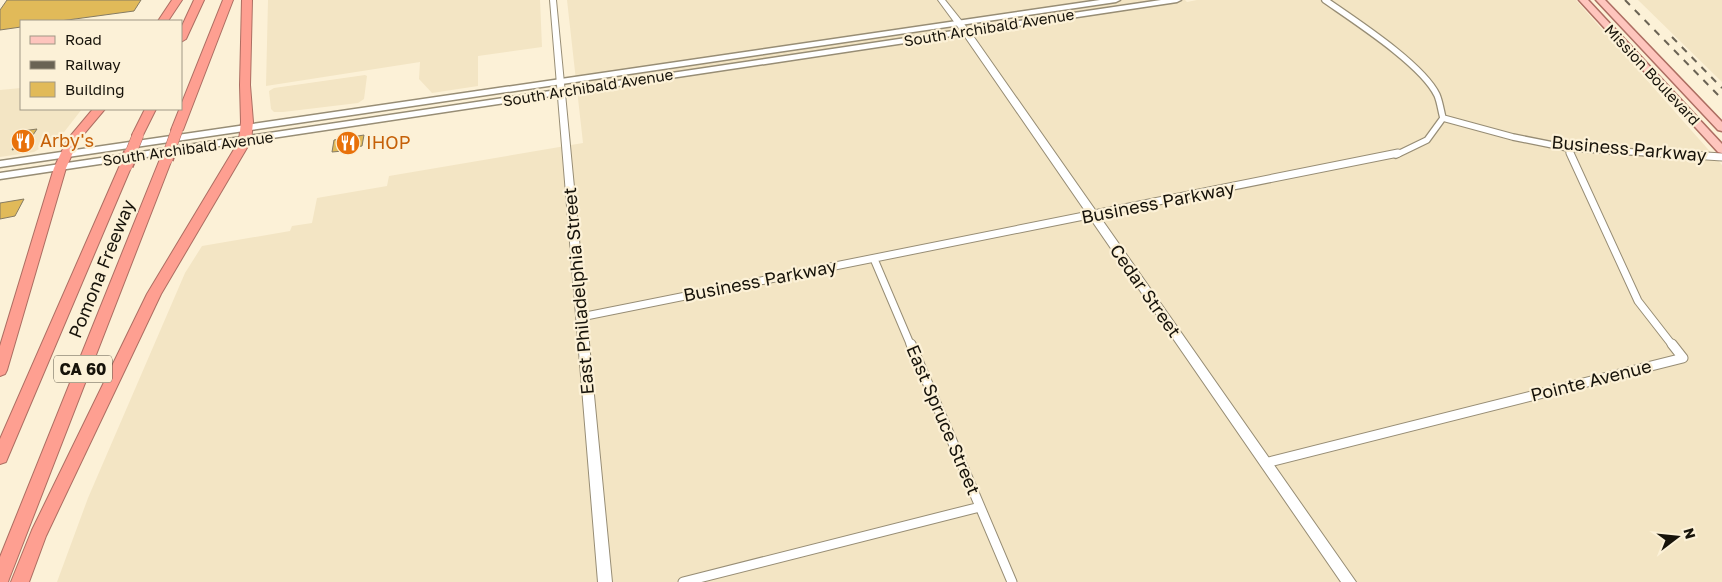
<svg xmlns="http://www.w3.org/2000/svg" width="1722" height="582" font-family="'Golos Text',sans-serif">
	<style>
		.built { fill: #f3e5c4 }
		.building { fill: #e1ba59; stroke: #857b63 }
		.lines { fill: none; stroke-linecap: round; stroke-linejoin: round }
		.minor-far2-casing { stroke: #978d75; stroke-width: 8 }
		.minor-far1-casing { stroke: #978d75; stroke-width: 9 }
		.minor-casing { stroke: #978d75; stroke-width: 11 }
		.tertiary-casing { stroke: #978d75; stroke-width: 2 }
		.secondary-casing { stroke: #978d75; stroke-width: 3 }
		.primary-casing { stroke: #ad6e62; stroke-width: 3 }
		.motorway-casing { stroke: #ad6e62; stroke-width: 2 }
		.minor-far2 { stroke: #fff; stroke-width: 5.5 }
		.minor-far1 { stroke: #fff; stroke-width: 7 }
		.minor { stroke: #fff; stroke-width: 9 }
		.tertiary { fill: #fff; fill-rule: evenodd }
		.secondary { fill: #fff; fill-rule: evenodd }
		.primary { fill: #fec5bd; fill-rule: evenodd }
		.motorway { fill: #fe9f91; fill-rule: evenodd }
		.rail { stroke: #6a6354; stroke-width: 2; stroke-dasharray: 7 7; stroke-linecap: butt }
		.motorway-bridge-far1-casing { stroke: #ad6e62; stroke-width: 12; stroke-linecap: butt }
		.motorway-bridge-casing { stroke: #ad6e62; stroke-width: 16; stroke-linecap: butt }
		.motorway-bridge-far1 { stroke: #fe9f91; stroke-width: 11 }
		.motorway-bridge { stroke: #fe9f91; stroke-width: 13 }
		.labels { text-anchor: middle; stroke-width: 4.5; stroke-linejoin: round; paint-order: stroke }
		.far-street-label { font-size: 15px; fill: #17130a; stroke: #fcf1d7 }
		.shield { fill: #fcf1d7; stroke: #5c5648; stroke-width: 1 }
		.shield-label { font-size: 16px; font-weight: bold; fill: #17130a }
		.food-label { font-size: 18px; fill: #c56008; stroke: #fcf1d7; text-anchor: start }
		.street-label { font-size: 18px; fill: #17130a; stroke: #fcf1d7 }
	</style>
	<rect width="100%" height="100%" fill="#fcf1d7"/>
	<path class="built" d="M268 0H540L542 47 478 56V86L432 93 419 79 420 62 266 86Z
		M567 0H1185L1187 2 1197 0H1576L1722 165V582H57L88 498 185 273 202 246 290 231 292 226 312 223 317 198 387 186 389 176 583 143Z
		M1638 0H1722V82Z
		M365 75 367 76 364 99 358 103 283 112H274L271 109 269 91 274 88Z
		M21 88V109H82L61 136 34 152 0 157V90Z"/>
	<path class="building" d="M7 0H141L134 11 60 21H21V27L0 30V10Z
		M37 129 25 147 12 150 22 131Z
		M364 135 362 146 355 147 354 150 332 152 334 140Z
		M24 199 15 216 0 219V203Z"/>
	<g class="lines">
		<g class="minor-far2-casing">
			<path id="minor-far2" d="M1325 0C1355 21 1422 64 1437 95 1440 102 1441 111 1443 118
				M1568 148 1571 155
				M1396 155 1427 140 1443 118 1513 137 1568 148 1682 155"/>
		</g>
		<g class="minor-far1-casing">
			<path id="minor-far1" d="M1570 153 1638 301 1673 346
				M1661 153 1722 157
				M874 259 911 346
				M581 317 1398 153"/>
		</g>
		<g class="minor-casing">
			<path id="minor" d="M911 344 1012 582
				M1265 463 1683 358 1672 344
				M683 582 980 507"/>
		</g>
		<g class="tertiary-casing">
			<path id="tertiary" d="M550 0H556L612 582H598Z
				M938 0H945L969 30 1356 582H1341L963 34Z"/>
		</g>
		<g class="secondary-casing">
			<path id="secondary" d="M1100 0H1120L1116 2 0 167V161Z
				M1161 0H1181L1177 2 0 179V173Z"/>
		</g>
		<g class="primary-casing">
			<path id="primary" d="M1579 0H1588L1722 144V153L1718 152Z
				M1596 0H1605L1722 122V131L1718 130Z"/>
		</g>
		<g class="motorway-casing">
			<path id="motorway" d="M172 0H182L168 21H158Z
				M194 0H204L186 39 181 42V28Z
				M223 0H233L183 130 177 133 173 132 171 130Z
				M242 0H252L250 85 253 122 251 141 161 294 46 536 29 582H11L32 530 147 294 239 141 241 122 240 85Z
				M93 109H105L78 141 66 168 7 370 5 374 0 376V346L54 168 67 140Z
				M145 109H156L142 137H134L132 135Z
				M166 155 172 159 9 579 8 582H0V557L160 159Z
				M126 161 132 165 8 457 6 462 0 464V439L120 165Z"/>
		</g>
		<use href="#minor-far2" class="minor-far2"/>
		<use href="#minor-far1" class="minor-far1"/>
		<use href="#minor" class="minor"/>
		<use href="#tertiary" class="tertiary"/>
		<use href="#secondary" class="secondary"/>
		<use href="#primary" class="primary"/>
		<use href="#motorway" class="motorway"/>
		<path class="rail" d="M1625 0 1722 99
			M1672 37 1722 88"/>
		<g class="motorway-bridge-far1-casing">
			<path id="motorway-bridge-far1" d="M130 155 138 135
				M168 155 177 130"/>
		</g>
		<g class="motorway-bridge-casing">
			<path id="motorway-bridge" d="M166 159 168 153
				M126 165 131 153"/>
		</g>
		<use href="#motorway-bridge-far1" class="motorway-bridge-far1"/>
		<use href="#motorway-bridge" class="motorway-bridge"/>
	</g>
	<defs>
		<g id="restaurant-disc" transform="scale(1.25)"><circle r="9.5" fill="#e8710a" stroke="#fcf1d7"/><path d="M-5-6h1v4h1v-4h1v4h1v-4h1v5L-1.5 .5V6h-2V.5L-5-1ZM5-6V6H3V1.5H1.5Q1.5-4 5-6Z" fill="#fff"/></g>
	</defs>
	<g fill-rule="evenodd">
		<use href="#restaurant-disc" x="23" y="141"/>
		<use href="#restaurant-disc" x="348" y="143"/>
	</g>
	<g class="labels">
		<g class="far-street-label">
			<text transform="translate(989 28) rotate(-9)" y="5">South Archibald Avenue</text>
			<text transform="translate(1652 75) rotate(47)" y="5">Mission Boulevard</text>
			<text transform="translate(588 88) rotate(-9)" y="5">South Archibald Avenue</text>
			<text transform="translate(188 149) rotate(-8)" y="5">South Archibald Avenue</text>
		</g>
		<rect class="shield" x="54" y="355.5" width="58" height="27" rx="4"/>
		<g class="shield-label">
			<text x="83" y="375">CA 60</text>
		</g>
		<g class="food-label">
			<text x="40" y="147">Arby's</text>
			<text x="366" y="149">IHOP</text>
		</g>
		<g class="street-label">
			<text transform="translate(1629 149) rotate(5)" y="6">Business Parkway</text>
			<text transform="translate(1158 203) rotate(-11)" y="6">Business Parkway</text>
			<text transform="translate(102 269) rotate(-68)" y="6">Pomona Freeway</text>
			<text transform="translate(760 281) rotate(-11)" y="6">Business Parkway</text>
			<text transform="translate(579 291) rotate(-95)" y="6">East Philadelphia Street</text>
			<text transform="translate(1145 291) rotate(55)" y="6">Cedar Street</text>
			<text transform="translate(1591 381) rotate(-14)" y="6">Pointe Avenue</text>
			<text transform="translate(943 420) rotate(67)" y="6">East Spruce Street</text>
		</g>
	</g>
	<rect x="20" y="20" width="162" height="90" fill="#fcf1d7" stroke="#a09885"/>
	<rect x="30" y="36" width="25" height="8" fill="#fec5bd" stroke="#a09885"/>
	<text x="65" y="45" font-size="15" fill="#17130a">Road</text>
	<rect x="30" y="61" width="25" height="8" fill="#6a6354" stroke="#a09885"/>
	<text x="65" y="70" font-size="15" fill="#17130a">Railway</text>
	<rect x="30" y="82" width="25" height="15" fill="#e1ba59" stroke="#a09885"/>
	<text x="65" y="95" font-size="15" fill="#17130a">Building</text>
	<g transform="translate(1677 537) rotate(74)" stroke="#fcf1d7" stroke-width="4" paint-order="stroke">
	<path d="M0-4L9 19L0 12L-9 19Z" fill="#17130a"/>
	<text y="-8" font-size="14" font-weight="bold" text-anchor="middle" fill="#17130a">N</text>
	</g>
</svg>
